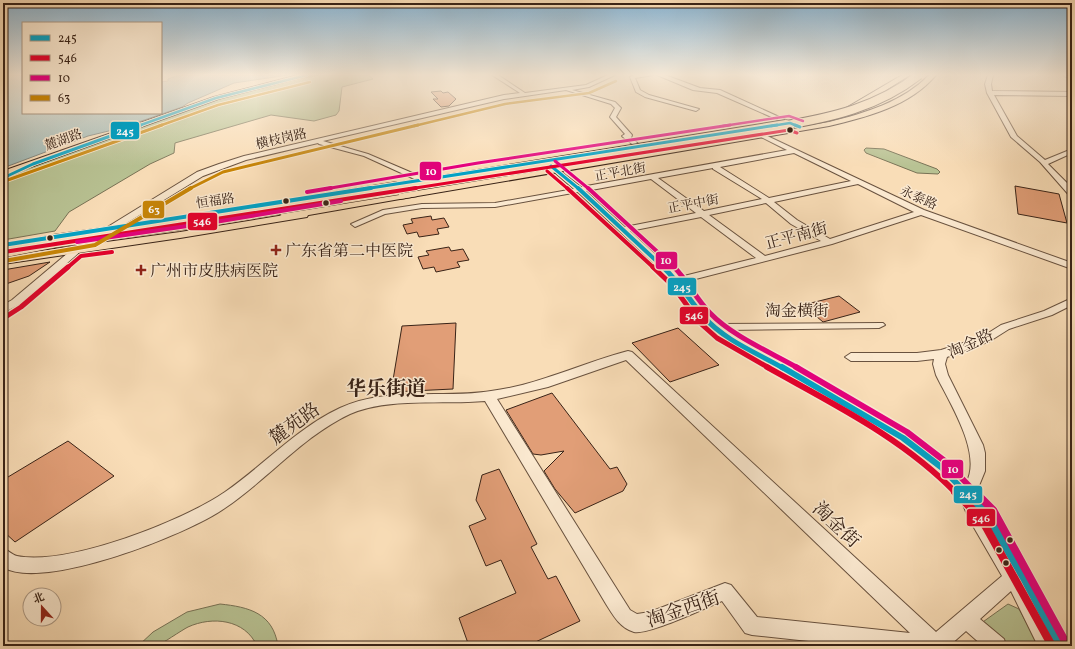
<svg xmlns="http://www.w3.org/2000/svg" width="1075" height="649" font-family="Vollkorn,'Noto Serif SC',serif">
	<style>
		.green { fill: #b8c293; stroke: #787255 }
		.water { fill: #a0bab7; stroke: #777e77 }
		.building { fill: #e19e77; stroke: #392317 }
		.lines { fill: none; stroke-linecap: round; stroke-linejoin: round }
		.minor-tunnel { stroke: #d3b897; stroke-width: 11; stroke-dasharray: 11 5.5; stroke-linecap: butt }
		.minor-casing { stroke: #69523f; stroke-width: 2 }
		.major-casing { stroke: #392317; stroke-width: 2 }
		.highway-casing { stroke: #392317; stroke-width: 2 }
		.minor { fill: #fbe9d0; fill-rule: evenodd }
		.major { fill: #f9ddb7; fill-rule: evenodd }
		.highway { fill: #f9ddb7; fill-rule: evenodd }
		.highway-bridge-far2-casing { stroke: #392317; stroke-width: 10; stroke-linecap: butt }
		.highway-bridge-far1-casing { stroke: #392317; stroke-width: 12; stroke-linecap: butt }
		.highway-bridge-casing { stroke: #392317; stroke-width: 14; stroke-linecap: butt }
		.highway-bridge-far2 { stroke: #f9ddb7; stroke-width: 8 }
		.highway-bridge-far1 { stroke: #f9ddb7; stroke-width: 10 }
		.highway-bridge { stroke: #f9ddb7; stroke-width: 13 }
		.bus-1-far5-casing { stroke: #fbe9d0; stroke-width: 4 }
		.bus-1-far4-casing { stroke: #fbe9d0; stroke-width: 5 }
		.bus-1-far3-casing { stroke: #fbe9d0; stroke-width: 6 }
		.bus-1-far2-casing { stroke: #fbe9d0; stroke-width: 8 }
		.bus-1-far1-casing { stroke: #fbe9d0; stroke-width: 9 }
		.bus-1-casing { stroke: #fbe9d0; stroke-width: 10 }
		.bus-2-far4-casing { stroke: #fbe9d0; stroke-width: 5 }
		.bus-2-far3-casing { stroke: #fbe9d0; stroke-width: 6 }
		.bus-2-far2-casing { stroke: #fbe9d0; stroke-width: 8 }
		.bus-2-far1-casing { stroke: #fbe9d0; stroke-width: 9 }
		.bus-2-casing { stroke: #fbe9d0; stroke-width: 10 }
		.bus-3-far5-casing { stroke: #fbe9d0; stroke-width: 4 }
		.bus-3-far4-casing { stroke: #fbe9d0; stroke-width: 5 }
		.bus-3-far3-casing { stroke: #fbe9d0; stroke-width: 6 }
		.bus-3-far2-casing { stroke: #fbe9d0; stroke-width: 8 }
		.bus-3-far1-casing { stroke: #fbe9d0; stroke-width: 9 }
		.bus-3-casing { stroke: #fbe9d0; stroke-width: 10 }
		.bus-4-far2-casing { stroke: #fbe9d0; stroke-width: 4 }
		.bus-4-far1-casing { stroke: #fbe9d0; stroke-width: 5 }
		.bus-4-casing { stroke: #fbe9d0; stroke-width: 6 }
		.bus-1-far5 { stroke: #03a2c5; stroke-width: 2.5 }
		.bus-1-far4 { stroke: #03a2c5; stroke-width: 3 }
		.bus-1-far3 { stroke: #03a2c5; stroke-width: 4 }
		.bus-1-far2 { stroke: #03a2c5; stroke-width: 5 }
		.bus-1-far1 { stroke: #03a2c5; stroke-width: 6 }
		.bus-1 { stroke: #03a2c5; stroke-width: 8 }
		.bus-2-far4 { stroke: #e4002b; stroke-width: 3 }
		.bus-2-far3 { stroke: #e4002b; stroke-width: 4 }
		.bus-2-far2 { stroke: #e4002b; stroke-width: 5 }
		.bus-2-far1 { stroke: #e4002b; stroke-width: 6 }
		.bus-2 { stroke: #e4002b; stroke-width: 8 }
		.bus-3-far5 { stroke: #e5007d; stroke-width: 2.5 }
		.bus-3-far4 { stroke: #e5007d; stroke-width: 3 }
		.bus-3-far3 { stroke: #e5007d; stroke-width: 4 }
		.bus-3-far2 { stroke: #e5007d; stroke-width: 5 }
		.bus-3-far1 { stroke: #e5007d; stroke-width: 6 }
		.bus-3 { stroke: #e5007d; stroke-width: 8 }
		.bus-4-far2 { stroke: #c88506; stroke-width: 2.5 }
		.bus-4-far1 { stroke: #c88506; stroke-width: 3 }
		.bus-4 { stroke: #c88506; stroke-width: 4 }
		.bus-dot { fill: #392317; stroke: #fbe9d0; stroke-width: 1.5 }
		.poi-dot { fill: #8f2418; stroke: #fbe9d0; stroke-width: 1.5 }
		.labels { text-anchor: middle; stroke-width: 3; stroke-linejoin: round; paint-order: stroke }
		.far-street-label { font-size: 13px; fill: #392317; stroke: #fbe9d0 }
		.street-label { font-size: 16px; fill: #392317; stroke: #fbe9d0 }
		.poi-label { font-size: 16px; fill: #392317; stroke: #fbe9d0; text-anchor: start }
		.near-street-label { font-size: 19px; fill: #392317; stroke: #fbe9d0 }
		.district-label { font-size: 20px; font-weight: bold; fill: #392317; stroke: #fbe9d0 }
		.line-badge { stroke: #fbe9d0; stroke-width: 1.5 }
		.badge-label { font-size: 11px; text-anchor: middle; font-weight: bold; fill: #fff }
	</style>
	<rect width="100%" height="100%" fill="#f9ddb7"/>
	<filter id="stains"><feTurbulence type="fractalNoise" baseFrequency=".005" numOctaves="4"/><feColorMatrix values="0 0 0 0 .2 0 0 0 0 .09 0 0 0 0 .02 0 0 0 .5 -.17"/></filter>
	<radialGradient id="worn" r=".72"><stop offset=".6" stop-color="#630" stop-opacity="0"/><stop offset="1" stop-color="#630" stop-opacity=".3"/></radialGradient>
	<path class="green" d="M319 75H368L373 79 342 87 339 111 336 115 314 121 271 115 175 143 174 153 150 164 69 212 55 231 3 240V177L231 95 276 83Z
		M866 148 884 149 937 169 940 172 938 174 917 173 866 153 864 150Z
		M220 604C249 607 273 613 278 646H257C245 619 212 616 188 627 182 630 160 645 157 646 151 647 144 646 138 646L153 632 187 612Z
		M1008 604 1019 609 1039 646H1005L980 624Z"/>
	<path class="water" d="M3 75H23V113H161V82L168 81V79L179 75H288L234 83 188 103 182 107 121 128 88 136 3 168Z"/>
	<path class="building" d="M441 91 443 93 448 92 456 99 449 106 441 107 433 99H438L431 92Z
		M1015 186 1059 194 1067 223 1018 214Z
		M431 216 432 220 444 218 449 227 437 229 439 234 419 237 417 232 407 234 403 225 413 223 411 219Z
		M449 247 451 251 463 249 469 260 457 262 460 267 436 272 434 267 423 269 418 257 429 255 426 251Z
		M50 262 29 276 3 285V270Z
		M839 296 860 312 823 322 803 305Z
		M456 323 453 389 391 392 402 326Z
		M678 328 719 365 670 382 632 343Z
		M552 393 610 469 617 467 627 484 623 491 575 513 555 489 544 471 564 451 541 455 533 454 506 410Z
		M68 441 114 476 15 542 3 531V480Z
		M499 469 537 544 531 547 548 579 556 576 580 621 527 646H469L459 618 516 593 501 560 486 566 469 526 486 519 476 500 482 475Z"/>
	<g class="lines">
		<path class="minor-tunnel" d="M684 289 692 301"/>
		<g class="minor-casing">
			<path id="minor" d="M492 75H498L525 93 586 85 608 75H615L589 87 572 90 615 102 621 108 616 117 632 135 631 138 641 146 636 147 623 137 622 136 625 134 610 117 615 108 611 104 566 90 504 99 323 141 368 154 424 178 425 180 421 182 364 156 319 144 318 143 246 160 203 176 81 251 20 304 3 313V305L12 300 75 247 197 172 219 164 244 156 504 95 520 93Z
				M634 75H653L635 78 640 90 649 95 699 109 696 111 645 97 636 92 630 77Z
				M657 75H665L700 88 720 90 799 126 794 127 717 93 693 90Z
				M988 75H993L991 84 992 91 1072 92V96L994 95 1017 136 1045 160 1072 149V153L1048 164 1072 188V195H1069L1040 162 1011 137 987 93 985 84Z
				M1064 75 1072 76V79L1064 76Z
				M763 134 924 210 1072 263V269L921 215 832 244 684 282 689 289 684 292 680 291 674 283 578 192 495 207 422 208 385 214 355 227 351 224 383 210 422 204 495 203 574 189 545 164V162L547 161 581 187 787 150 761 137 760 136ZM794 153 851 181 769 198 720 167ZM713 168V169L762 199 704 211 658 178ZM651 179 696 213 625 227 586 191ZM858 184 914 212 830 239 797 220 774 202ZM766 203 791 224 821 241 765 256 709 215ZM701 217 756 258 680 277 630 231Z
				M692 298 696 299 718 324 883 323 885 325 879 328 726 330 908 434 946 463 966 483C983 454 949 402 936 375L933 364 934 359 917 361H851L845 357 851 353H917L941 350 982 337 1001 325 1044 311 1072 298V305L1052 315 1009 329 990 341 947 357 945 364 948 375 983 445 985 453V471L976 493 993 509 1030 572 1069 646H1038L1011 591 980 619 1004 639 1006 646H983L966 631 949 646H855L752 635 745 633 722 601C705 608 649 635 634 632 620 628 613 615 606 604L485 401C443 405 389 397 350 414 303 436 268 479 225 508 189 534 42 592 3 567V548C8 550 12 555 17 556 68 566 183 521 225 492 264 465 297 428 340 408 387 386 442 399 491 391 539 385 582 363 628 351L632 352 936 632 1002 576 969 519 959 495 936 471 898 442 861 418 724 339 710 329 688 303 687 301ZM626 360 910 633 757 617 731 585 725 583 650 612 637 614 630 610 497 399 548 387Z"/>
		</g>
		<g class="major-casing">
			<path id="major" d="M298 75H311L218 99 3 177V171L214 97Z
				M902 75H910L864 104 850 110 846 108Z
				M929 75H936C910 106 867 117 829 126L400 199 395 196 400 193 829 122C865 113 903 102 929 75Z
				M303 212 307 213 308 215 307 217 180 238 3 264V256L180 232Z"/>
		</g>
		<g class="highway-casing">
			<path id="highway" d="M413 189 417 190 419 193 417 196 286 219 280 215 286 211Z"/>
		</g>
		<use href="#minor" class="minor"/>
		<use href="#major" class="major"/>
		<use href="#highway" class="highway"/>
		<g class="highway-bridge-far2-casing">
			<path id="highway-bridge-far2" d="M780 126C831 118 878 107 919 75"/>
		</g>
		<g class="highway-bridge-far1-casing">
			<path id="highway-bridge-far1" d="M391 189 786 125"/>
		</g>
		<g class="highway-bridge-casing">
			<path id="highway-bridge" d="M3 251 54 241 188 222 398 188"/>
		</g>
		<use href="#highway-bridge-far2" class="highway-bridge-far2"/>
		<use href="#highway-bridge-far1" class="highway-bridge-far1"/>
		<use href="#highway-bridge" class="highway-bridge"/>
		<g class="bus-1-far5-casing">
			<path id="bus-1-far5" d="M138 126 216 98 307 75
				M771 126 790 123 797 126"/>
		</g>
		<g class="bus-1-far4-casing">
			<path id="bus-1-far4" d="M795 125 800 127
				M551 166 579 189
				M3 178 33 164 141 125
				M364 189 777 125"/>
		</g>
		<g class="bus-1-far3-casing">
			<path id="bus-1-far3" d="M578 188 664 268
				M3 245 371 188"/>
		</g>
		<g class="bus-1-far2-casing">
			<path id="bus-1-far2" d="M663 267C681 284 689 300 704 317 724 340 757 353 783 368"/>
		</g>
		<g class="bus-1-far1-casing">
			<path id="bus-1-far1" d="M782 367 903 438 941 467 966 493"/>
		</g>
		<g class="bus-1-casing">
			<path id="bus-1" d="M965 492 987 514 1024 578 1060 646"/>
		</g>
		<g class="bus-2-far4-casing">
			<path id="bus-2-far4" d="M547 171 568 189
				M409 189 789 130 797 133"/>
		</g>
		<g class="bus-2-far3-casing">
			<path id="bus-2-far3" d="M567 188 654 268
				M4 252 416 188
				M67 268 81 256 112 252"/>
		</g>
		<g class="bus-2-far2-casing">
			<path id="bus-2-far2" d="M653 267 673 286 699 322 717 338 769 368
				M7 316 21 307 68 267"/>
		</g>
		<g class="bus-2-far1-casing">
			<path id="bus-2-far1" d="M767 367C833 404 903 438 956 493"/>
		</g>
		<g class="bus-2-casing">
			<path id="bus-2" d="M955 492 981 518 1052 646"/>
		</g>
		<g class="bus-3-far5-casing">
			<path id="bus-3-far5" d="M723 126 789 116 803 121"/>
		</g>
		<g class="bus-3-far4-casing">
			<path id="bus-3-far4" d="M555 161 589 189
				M325 189 478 163 730 125"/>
		</g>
		<g class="bus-3-far3-casing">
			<path id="bus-3-far3" d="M588 188 675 268
				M307 192 331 188
				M77 242 215 222 341 201"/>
		</g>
		<g class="bus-3-far2-casing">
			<path id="bus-3-far2" d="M674 267C688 281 696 299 710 313 732 336 770 352 798 368"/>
		</g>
		<g class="bus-3-far1-casing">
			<path id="bus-3-far1" d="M796 367 907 432 946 462 976 493"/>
		</g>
		<g class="bus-3-casing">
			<path id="bus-3" d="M975 492 993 510 1066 643"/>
		</g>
		<g class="bus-4-far2-casing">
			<path id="bus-4-far2" d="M159 126 218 105 310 82
				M414 126 505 104 589 93 616 81"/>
		</g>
		<g class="bus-4-far1-casing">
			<path id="bus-4-far1" d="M5 181 162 125
				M189 189 223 172 418 125"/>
		</g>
		<g class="bus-4-casing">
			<path id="bus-4" d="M4 261 95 245 191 188"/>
		</g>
		<use href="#bus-1-far5" class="bus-1-far5"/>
		<use href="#bus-1-far4" class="bus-1-far4"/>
		<use href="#bus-1-far3" class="bus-1-far3"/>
		<use href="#bus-1-far2" class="bus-1-far2"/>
		<use href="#bus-1-far1" class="bus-1-far1"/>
		<use href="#bus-1" class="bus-1"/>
		<use href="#bus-2-far4" class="bus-2-far4"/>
		<use href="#bus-2-far3" class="bus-2-far3"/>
		<use href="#bus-2-far2" class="bus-2-far2"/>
		<use href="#bus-2-far1" class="bus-2-far1"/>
		<use href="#bus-2" class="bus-2"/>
		<use href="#bus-3-far5" class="bus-3-far5"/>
		<use href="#bus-3-far4" class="bus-3-far4"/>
		<use href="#bus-3-far3" class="bus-3-far3"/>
		<use href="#bus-3-far2" class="bus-3-far2"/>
		<use href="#bus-3-far1" class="bus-3-far1"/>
		<use href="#bus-3" class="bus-3"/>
		<use href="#bus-4-far2" class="bus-4-far2"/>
		<use href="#bus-4-far1" class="bus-4-far1"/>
		<use href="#bus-4" class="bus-4"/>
	</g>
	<linearGradient id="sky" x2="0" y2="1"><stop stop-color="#8bb6d4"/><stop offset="0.45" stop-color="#fcf0df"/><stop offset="1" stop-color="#fcf0df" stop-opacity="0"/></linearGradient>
	<rect width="1075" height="166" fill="url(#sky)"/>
	<g class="bus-dot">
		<circle cx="790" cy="130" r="3.5"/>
		<circle cx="286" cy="201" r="3.5"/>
		<circle cx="326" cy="203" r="3.5"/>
		<circle cx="50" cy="238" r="3.5"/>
		<circle cx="1010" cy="540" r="3.5"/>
		<circle cx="999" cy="550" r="3.5"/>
		<circle cx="1006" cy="563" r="3.5"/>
	</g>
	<g class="poi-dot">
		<path d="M274 244h4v4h4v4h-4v4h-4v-4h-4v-4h4z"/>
		<path d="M139 264h4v4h4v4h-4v4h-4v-4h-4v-4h4z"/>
	</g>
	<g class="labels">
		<g class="far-street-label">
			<text transform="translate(281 138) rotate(-13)" y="5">横枝岗路</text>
			<text transform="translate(63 139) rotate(-20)" y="5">麓湖路</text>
			<text transform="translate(620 171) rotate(-10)" y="5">正平北街</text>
			<text transform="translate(919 197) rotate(24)" y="5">永泰路</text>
			<text transform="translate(215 200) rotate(-8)" y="5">恒福路</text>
			<text transform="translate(693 203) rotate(-11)" y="5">正平中街</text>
		</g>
		<g class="street-label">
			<text transform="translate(796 235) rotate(-15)" y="6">正平南街</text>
			<text x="797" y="316">淘金横街</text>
			<text transform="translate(970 343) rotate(-25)" y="6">淘金路</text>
		</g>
		<g class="poi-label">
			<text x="285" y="256">广东省第二中医院</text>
			<text x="150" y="276">广州市皮肤病医院</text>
		</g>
		<g class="near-street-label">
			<text transform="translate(294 423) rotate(-36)" y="7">麓苑路</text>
			<text transform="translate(837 524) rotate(43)" y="7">淘金街</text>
			<text transform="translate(683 608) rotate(-19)" y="7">淘金西街</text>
		</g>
		<g class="district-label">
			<text x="386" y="395">华乐街道</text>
		</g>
	</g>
	<g class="line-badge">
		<rect x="110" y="121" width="30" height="19" rx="4" fill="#03a2c5"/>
		<rect x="419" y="161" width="23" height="20" rx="4" fill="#e5007d"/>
		<rect x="142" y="200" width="23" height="19" rx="4" fill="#c88506"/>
		<rect x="187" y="212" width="31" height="19" rx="4" fill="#e4002b"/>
		<rect x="655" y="251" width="23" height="19" rx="4" fill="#e5007d"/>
		<rect x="667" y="277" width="30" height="19" rx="4" fill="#03a2c5"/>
		<rect x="679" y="306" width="30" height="19" rx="4" fill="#e4002b"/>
		<rect x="941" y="459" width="23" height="20" rx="4" fill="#e5007d"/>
		<rect x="953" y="485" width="30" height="19" rx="4" fill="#03a2c5"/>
		<rect x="966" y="508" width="30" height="19" rx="4" fill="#e4002b"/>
	</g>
	<g class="badge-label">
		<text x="125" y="135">245</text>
		<text x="431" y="175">10</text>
		<text x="154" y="213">63</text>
		<text x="202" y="225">546</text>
		<text x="666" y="264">10</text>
		<text x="682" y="291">245</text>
		<text x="694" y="319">546</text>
		<text x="953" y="473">10</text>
		<text x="968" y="498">245</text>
		<text x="981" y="522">546</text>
	</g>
	<rect width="1075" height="649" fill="none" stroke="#f9ddb7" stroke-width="16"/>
	<rect x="4" y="4" width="1067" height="641" fill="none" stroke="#392317" stroke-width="2"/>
	<rect x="8" y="8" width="1059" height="633" fill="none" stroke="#392317"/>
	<rect x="22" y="22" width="140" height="92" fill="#fbe9d0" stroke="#ad9a86"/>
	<rect x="30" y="35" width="20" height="6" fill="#03a2c5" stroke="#ad9a86"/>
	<text x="58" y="42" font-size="12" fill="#392317">245</text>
	<rect x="30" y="55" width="20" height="6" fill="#e4002b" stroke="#ad9a86"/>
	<text x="58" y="62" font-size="12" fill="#392317">546</text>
	<rect x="30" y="75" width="20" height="6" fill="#e5007d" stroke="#ad9a86"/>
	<text x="58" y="82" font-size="12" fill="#392317">10</text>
	<rect x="30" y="95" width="20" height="6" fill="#c88506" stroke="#ad9a86"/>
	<text x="58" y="102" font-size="12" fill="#392317">63</text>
	<g transform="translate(42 607) rotate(339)"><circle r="19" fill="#fbe9d0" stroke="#ad9a86"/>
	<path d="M0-3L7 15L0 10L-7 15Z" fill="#8f2418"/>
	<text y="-6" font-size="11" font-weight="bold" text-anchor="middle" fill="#392317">北</text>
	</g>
	<rect width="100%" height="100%" filter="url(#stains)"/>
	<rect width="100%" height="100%" fill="url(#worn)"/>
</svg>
